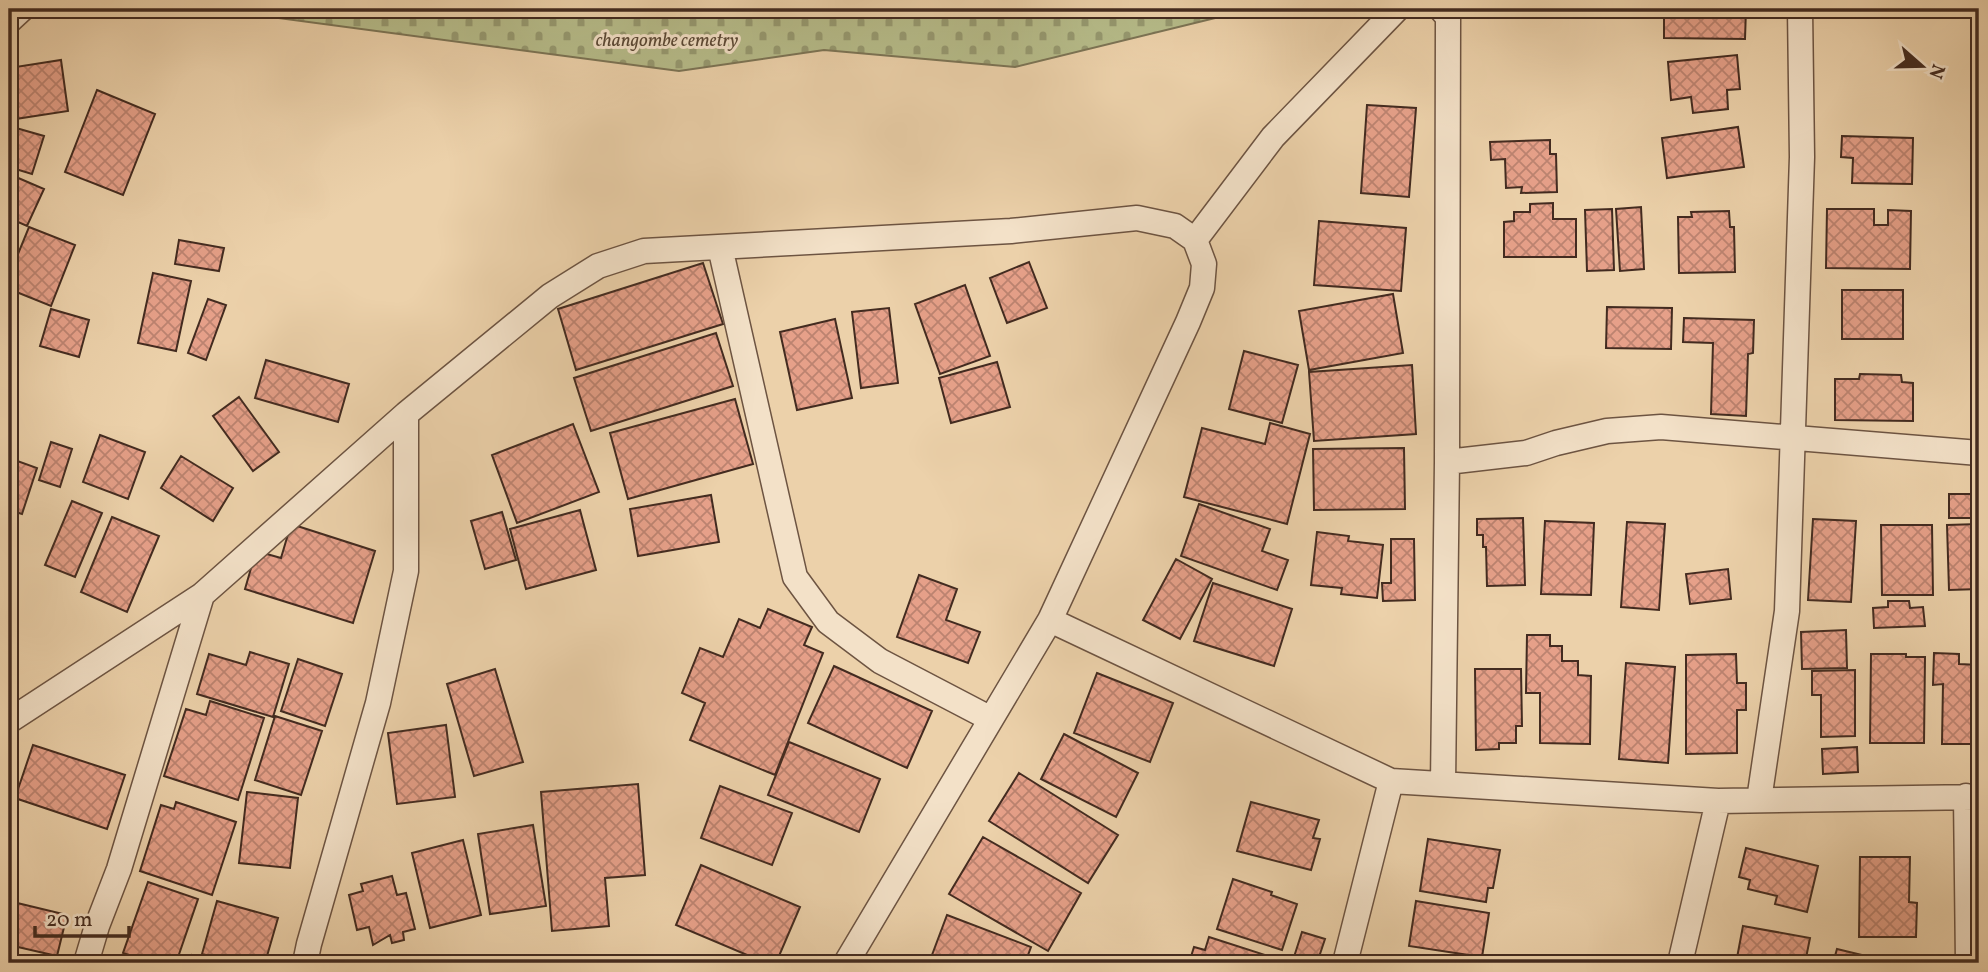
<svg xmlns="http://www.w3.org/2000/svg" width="1988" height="972" font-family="Vollkorn,serif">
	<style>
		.cemetery { fill: url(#cemetery-stones); stroke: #7c7455; stroke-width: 2 }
		.building { fill: url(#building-cross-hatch); stroke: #432b20; stroke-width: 2 }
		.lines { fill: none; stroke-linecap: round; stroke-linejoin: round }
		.minor-casing { stroke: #6d5442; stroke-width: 27 }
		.minor { stroke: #f3e1c8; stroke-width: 24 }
		.labels { text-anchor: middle; stroke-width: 6; stroke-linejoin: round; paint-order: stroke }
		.park-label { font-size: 19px; font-style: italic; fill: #5a4835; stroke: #f3e1c8 }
	</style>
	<defs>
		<pattern id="cemetery-stones" width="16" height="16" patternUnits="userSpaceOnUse" patternTransform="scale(1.75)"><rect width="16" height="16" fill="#b6bc8a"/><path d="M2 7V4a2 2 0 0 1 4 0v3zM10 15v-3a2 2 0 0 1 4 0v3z" fill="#969970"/></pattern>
		<pattern id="building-cross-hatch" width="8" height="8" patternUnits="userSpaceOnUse" patternTransform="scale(1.75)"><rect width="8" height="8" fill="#e6a089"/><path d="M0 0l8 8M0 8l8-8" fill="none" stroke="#bc8370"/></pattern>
	</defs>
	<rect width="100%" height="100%" fill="#ecd1aa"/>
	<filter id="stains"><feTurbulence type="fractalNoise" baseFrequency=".00286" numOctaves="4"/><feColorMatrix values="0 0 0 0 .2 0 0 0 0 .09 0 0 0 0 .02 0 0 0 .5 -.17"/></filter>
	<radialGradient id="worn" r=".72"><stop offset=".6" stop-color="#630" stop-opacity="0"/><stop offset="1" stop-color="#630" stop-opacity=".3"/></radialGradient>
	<path class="cemetery" d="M210 9H1252L1015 67 824 50 679 71Z"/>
	<path class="building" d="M1664 9H1746L1745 39 1664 38Z
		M1737 55 1740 89 1727 90 1728 109 1693 113 1691 97 1671 100 1668 62Z
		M61 60 68 111 9 120V68Z
		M97 90 155 114 123 195 65 172Z
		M1367 105 1416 108 1409 197 1361 193Z
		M9 126 44 136 32 174 9 167Z
		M1738 127 1744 167 1667 178 1662 138Z
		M1842 136 1913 138 1912 184 1852 183 1853 158 1841 157Z
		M1550 140V154H1556L1557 192 1521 193 1522 187 1506 188 1505 159 1491 160 1490 142Z
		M9 174 44 189 27 226 9 218Z
		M1553 203V219H1576V257H1504V222L1514 221V212H1530V204Z
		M1641 207 1644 269 1620 271 1616 209Z
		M1612 209 1614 270 1587 271 1585 210Z
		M1827 209H1874V225H1888V210L1911 211 1910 269 1826 268Z
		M1729 211 1730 227H1734L1735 272 1679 273 1678 217H1692L1691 212Z
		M1319 221 1406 228 1401 291 1314 285Z
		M29 227 75 245 51 306 9 289V276Z
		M179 240 224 248 219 271 175 264Z
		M1029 262 1047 308 1007 323 990 278Z
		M703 263 723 324 576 370 558 309Z
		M153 273 191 281 176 351 138 343Z
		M965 285 990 356 940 374 915 304Z
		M1842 290H1903V339H1842Z
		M1393 294 1403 353 1309 370 1299 311Z
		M208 299 226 305 206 360 188 353Z
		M1607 307 1672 308 1671 349 1606 348Z
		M889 308 898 383 861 388 852 312Z
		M51 309 89 320 79 357 40 346Z
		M1684 318 1754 320 1753 353 1748 354 1746 416 1711 414 1713 343 1683 342Z
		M835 319 852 398 797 410 780 332Z
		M716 333 733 386 591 431 574 378Z
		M1244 351 1298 365 1282 423 1229 409Z
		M266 360 349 384 338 422 255 398Z
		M997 362 1010 407 951 423 939 378Z
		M1412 365 1416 434 1314 441 1309 372Z
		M1860 374 1901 375 1902 382 1913 383V421L1835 420V379H1859Z
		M239 397 279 452 253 471 213 416Z
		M735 399 753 464 628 499 610 433Z
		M1270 423 1310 434 1287 524 1184 497 1202 428 1265 444Z
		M573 424 599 492 517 523 492 455Z
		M100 435 145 452 128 499 83 482Z
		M51 442 72 449 60 487 39 480Z
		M1404 448 1405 509 1314 510 1313 449Z
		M181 456 233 488 213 521 161 488Z
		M9 458 37 468 22 514 9 510Z
		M1949 494H1979V518H1949Z
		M711 495 719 542 638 556 630 509Z
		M72 501 102 513 75 577 45 565Z
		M1199 504 1270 529 1262 551 1288 560 1277 590 1181 556Z
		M580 510 596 570 526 589 510 529Z
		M502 512 516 560 485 569 471 521Z
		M112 517 159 536 127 612 81 592Z
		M1523 518 1525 585 1487 586 1486 547H1483V535H1477V519Z
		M1813 519 1856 521 1851 602 1808 600Z
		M1545 521 1594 523 1591 595 1541 594Z
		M1627 522 1665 524 1659 610 1621 607Z
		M291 524 375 551 353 623 245 589 256 551 281 558Z
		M1979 524V589L1949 590 1947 525Z
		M1881 525H1932L1933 595H1882Z
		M1317 532 1349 536 1348 541 1383 545 1377 598 1341 594 1342 588 1311 585Z
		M1391 539H1414L1415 600 1383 601 1382 583H1391Z
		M1176 559 1212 579 1180 639 1143 620Z
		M1728 569 1731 599 1690 604 1686 574Z
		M919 575 957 589 946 620 980 632 968 663 897 637Z
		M1213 583 1292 609 1274 666 1194 641Z
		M1888 601H1909L1910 608 1923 607 1925 626 1874 628 1873 608 1888 607Z
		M768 609 812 627 804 645 823 653 775 775 690 740 705 703 682 693 700 648 723 657 739 619 760 628Z
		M1846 630 1847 668 1802 669 1801 632Z
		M1527 635H1550V646H1562V661H1578V675L1591 676 1590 744 1540 743V693H1526Z
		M250 652 289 664 273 717 197 694 209 654 246 665Z
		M1934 653 1959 654V664L1979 665V744H1942L1943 684 1933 685Z
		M1736 654 1737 683H1746V710H1737V753L1686 754V655Z
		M1871 654H1906V657H1925L1924 743H1870Z
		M298 659 342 674 325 726 281 711Z
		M1626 663 1675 667 1668 763 1619 759Z
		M834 666 932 711 907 768 808 723Z
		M495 669 523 762 474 776 447 684Z
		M1475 669H1521L1522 726H1516V743H1499V749L1476 750Z
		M1855 670V736L1821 737V695H1812V671Z
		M1097 673 1173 703 1150 762 1074 733Z
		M210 701 264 718 238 800 164 776 186 709 206 715Z
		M275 716 322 731 301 795 255 780Z
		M446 725 455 797 397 804 388 733Z
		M1064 734 1138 773 1116 817 1041 779Z
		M789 742 880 779 859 832 768 795Z
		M33 745 125 775 107 829 15 798Z
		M1857 747 1858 772 1823 774 1822 749Z
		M1019 773 1118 835 1088 883 989 821Z
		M638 784 645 875 605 878 609 926 552 931 541 792Z
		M720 786 792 813 772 865 701 838Z
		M247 792 298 798 290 868 239 863Z
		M176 802 236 822 212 895 140 871 161 805 174 809Z
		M1251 802 1319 820 1313 838 1320 839 1311 870 1237 851Z
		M533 825 546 906 490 914 478 834Z
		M983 837 1081 893 1048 951 949 894Z
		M1428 839 1500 850 1493 888H1488L1486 902 1420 891Z
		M463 840 481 915 430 928 412 853Z
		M1746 848 1818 866 1807 912 1775 904 1777 896 1748 889 1750 880 1739 877Z
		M1860 857H1910L1909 902 1917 903 1916 937H1859Z
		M701 865 800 907 776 963H766L676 925Z
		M392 876 397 895 406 893 415 929 403 932 404 940 392 943 390 935 373 945 369 927 357 930 349 895 363 891 361 884Z
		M1233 879 1272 892 1271 895 1297 904 1282 950 1217 929Z
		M148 882 198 899 176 963H152L123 953Z
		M9 901 67 915 57 956 9 945Z
		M217 901 278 918 265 963H235L202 954Z
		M1416 901 1489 913 1482 957 1409 946Z
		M947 915 1031 947 1025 963H929Z
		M1743 926 1810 938 1805 963H1736Z
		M1302 932 1325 939 1317 963H1302L1293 960Z
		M1209 937 1290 963H1189L1194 947 1205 950Z
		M1837 949 1895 963H1833Z
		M192 955 222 963H190Z"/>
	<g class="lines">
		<g class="minor-casing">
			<path id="minor" d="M1441 9 1448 17 1447 462 1443 784
				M9 21 22 9
				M1195 240 1273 137 1397 9
				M720 247 795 577 828 622 880 661 991 719
				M1447 462 1526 453 1556 443 1607 431 1661 427 1979 453
				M1050 620 1391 781 1718 801 1979 797
				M9 721 202 595 406 414 550 296 598 266 644 251 1011 231 1137 218 1175 226 1195 240 1204 264 1202 288 1188 322 1050 620 846 963
				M1966 796 1968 963
				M1759 800 1787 611 1802 157 1800 9
				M86 963 97 926 119 869 202 595
				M305 963 309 944 378 703 406 571V414
				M1345 963 1391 781
				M1680 963 1718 801"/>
		</g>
		<use href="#minor" class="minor"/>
	</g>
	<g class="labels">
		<g class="park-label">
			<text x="667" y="46">changombe cemetry</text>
		</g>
	</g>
	<rect width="1988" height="972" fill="none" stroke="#ecd1aa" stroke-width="35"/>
	<rect x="10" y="10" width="1967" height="951" fill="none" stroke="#432b20" stroke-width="3.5"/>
	<rect x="18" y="18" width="1953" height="937" fill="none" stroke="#432b20" stroke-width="2"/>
	<g transform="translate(1922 66) rotate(110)" stroke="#f3e1c8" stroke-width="5" paint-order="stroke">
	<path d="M0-5L12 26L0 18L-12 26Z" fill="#432b20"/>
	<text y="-10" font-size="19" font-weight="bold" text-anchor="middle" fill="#432b20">N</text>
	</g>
	<path d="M35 926v10h94v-10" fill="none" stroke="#432b20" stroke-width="3.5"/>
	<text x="46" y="926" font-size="21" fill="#432b20" stroke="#f3e1c8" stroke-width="5" paint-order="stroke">20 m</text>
	<rect width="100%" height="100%" filter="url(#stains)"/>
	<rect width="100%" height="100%" fill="url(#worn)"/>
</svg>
